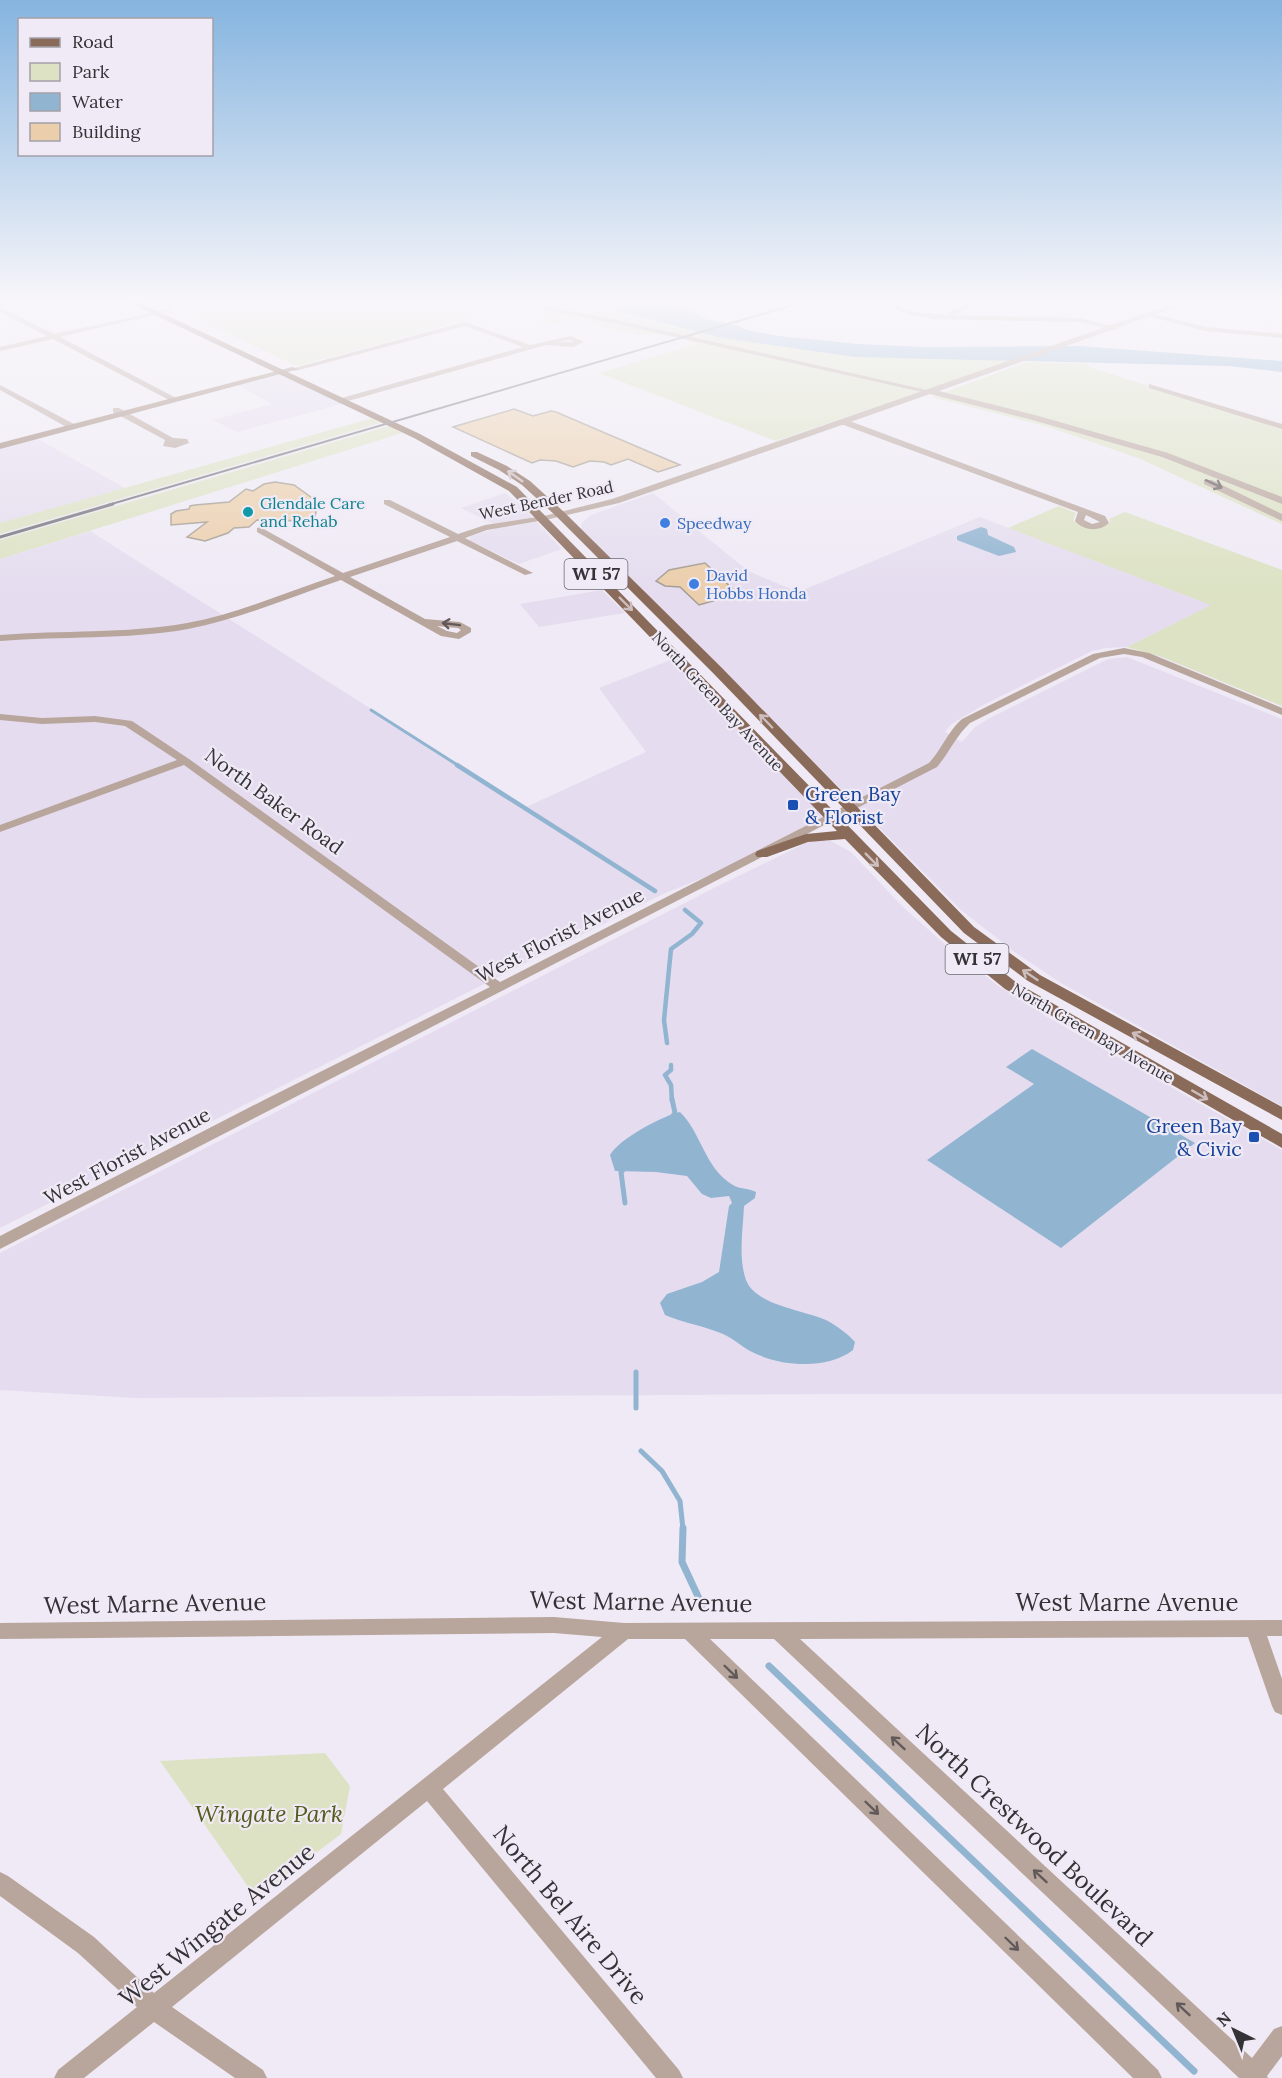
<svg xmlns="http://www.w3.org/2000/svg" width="1282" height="2078" font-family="Lora,serif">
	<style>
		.built { fill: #e5ddef }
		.green { fill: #dce2c3 }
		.water { fill: #91b4d1 }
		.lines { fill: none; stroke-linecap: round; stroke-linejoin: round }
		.stream-far3 { stroke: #91b4d1; stroke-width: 3 }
		.stream-far2 { stroke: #91b4d1; stroke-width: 4.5 }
		.stream-far1 { stroke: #91b4d1; stroke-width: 5 }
		.stream { stroke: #91b4d1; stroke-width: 7 }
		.building { fill: #ebceab; stroke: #a49d93; stroke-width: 1.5 }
		.minor { fill: #b8a59c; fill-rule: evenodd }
		.tertiary { fill: #b8a59c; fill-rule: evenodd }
		.secondary { fill: #9d8375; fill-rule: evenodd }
		.primary { fill: #8a6a59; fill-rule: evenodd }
		.rail-far1 { stroke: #76747b; stroke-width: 2 }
		.rail { stroke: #76747b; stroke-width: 3 }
		.oneway { stroke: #ccbdbe }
		.oneway2 { stroke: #625a5a }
		.culture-dot { fill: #0f9aa8; stroke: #efeaf5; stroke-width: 2 }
		.shop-dot { fill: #3f7fe0; stroke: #efeaf5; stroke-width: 2 }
		.transit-dot { fill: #1a4fb4; stroke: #efeaf5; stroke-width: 2 }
		.labels { text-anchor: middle; stroke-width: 4.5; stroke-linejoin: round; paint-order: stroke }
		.far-street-label { font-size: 16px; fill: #333236; stroke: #efeaf5 }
		.far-culture-label { font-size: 16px; fill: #0d838f; stroke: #efeaf5; text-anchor: start }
		.far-shop-label { font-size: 16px; fill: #366cbe; stroke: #efeaf5; text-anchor: start }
		.shield { fill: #efeaf5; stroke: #6b696f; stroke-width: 1.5 }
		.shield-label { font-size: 18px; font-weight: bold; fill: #333236 }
		.transit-label { font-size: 20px; fill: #164399; stroke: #efeaf5; text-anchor: start }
		.street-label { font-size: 20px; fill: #333236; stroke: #efeaf5 }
		.near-street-label { font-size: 24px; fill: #333236; stroke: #efeaf5 }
		.near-park-label { font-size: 24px; font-style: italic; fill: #555d1e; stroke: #efeaf5 }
	</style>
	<rect width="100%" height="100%" fill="#efeaf5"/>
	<path class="built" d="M280 373 345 403 237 432 213 420 272 404 236 384Z
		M36 438 125 488 0 523V448Z
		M505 493 524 508 562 549 519 564 469 540 471 536 497 528 492 523 461 508Z
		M653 493 748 571 798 592 980 517 1212 605 1127 647 1106 648 1092 651 985 704 950 725 945 732 962 742 974 728 988 719 1108 659 1127 657 1282 719V1106L1061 983 1016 953 961 910 581 528 582 523 591 515Z
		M90 531 526 807 646 752 599 688 678 657 830 819 762 854 663 894 0 1228V559Z
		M602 590 625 613 539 627 520 604Z
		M814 841H831L851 852 904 908 948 947 997 985 1049 1018 1282 1150V1394H839L135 1398 0 1390V1253L718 886 804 844Z"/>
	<path class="green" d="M158 301H640L739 334 1009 361 776 441 599 373 697 344C680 338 657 331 639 335L574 320 555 325 510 308 297 366Z
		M1027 362 1087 364 1089 367 1282 428V524L1138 458 1049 427 932 397Z
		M373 418 380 423 0 534V523Z
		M389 426 402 433 0 559V540Z
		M1059 506 1076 513 1073 520C1081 529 1099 528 1110 523L1109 519 1125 512 1282 570V706L1162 657 1127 647 1211 605 1008 528Z
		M325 1753 350 1786 341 1834 256 1898 160 1761Z"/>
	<path class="water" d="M581 301H672L706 319 736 325 747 330 779 336 858 344 923 347 1079 346 1282 361V372L1229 366 855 357 722 338Z
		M981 527 987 529 988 535 1014 547 1016 552 999 556 957 540V536Z
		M1032 1049 1195 1143 1061 1248 927 1160 1034 1084 1006 1067Z
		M680 1112C701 1132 705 1169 733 1185 739 1189 748 1188 756 1192L755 1198 744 1206C743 1230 738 1257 746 1280 755 1305 804 1310 826 1320 837 1326 847 1333 855 1342L853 1350C827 1370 780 1367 750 1351 741 1346 734 1339 723 1334 704 1326 684 1323 665 1315L660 1303 667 1294 702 1282 719 1272 729 1206 732 1203 729 1196 711 1198 702 1194 687 1176 656 1172 615 1171 610 1155C619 1139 662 1116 680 1112Z"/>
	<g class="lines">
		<path class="stream-far3" d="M371 710 459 766"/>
		<path class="stream-far2" d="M457 765 655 891
			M667 1043 664 1020 671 949 692 934 701 923 685 910
			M671 1065V1070L665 1075 671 1085 672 1101"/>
		<path class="stream-far1" d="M672 1099 675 1113 673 1116
			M625 1168 621 1172 625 1203
			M636 1372V1408
			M641 1451 662 1471 680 1501 683 1529"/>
		<path class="stream" d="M683 1528 682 1562 702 1605
			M769 1666 1194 2071"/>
	</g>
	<path class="building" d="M514 409 533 416 551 411 556 412 680 465 658 472 628 459 611 465 604 462 590 461 573 467 556 461 540 460 532 463 453 427Z
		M275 482 294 485 318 502 315 517 306 521 257 520 249 527 234 528 228 533 205 541 187 537 207 522 171 525V514L176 511 189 509 190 506 195 505 229 502 246 489 253 491 264 484Z
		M705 563 738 594 699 605 680 587 665 586 656 581 669 570Z"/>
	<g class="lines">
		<path class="minor" d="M502 301H517L617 320 935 392 931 394 617 324Z
			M870 301H881L916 312 948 315 949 312 973 301H982L955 315 1080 318 1118 328 1115 330 1080 322 933 319 913 315Z
			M0 307 54 334 171 309V311L60 337 180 400 173 402 53 339 0 351V347L47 336 0 312Z
			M1150 313 1205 327 1282 334V338L1205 331 1148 316Z
			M465 322 530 345 571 336 584 342 573 347 546 345 341 403H338V399L523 347 465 326 295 371 291 369ZM570 340 574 342H557Z
			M1149 384 1282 424V429L1149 388Z
			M0 385 76 425 77 427 70 429 0 390Z
			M113 408H119L173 438 187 439 189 443 175 448 163 446 165 440 113 412Z
			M841 420H847L1105 516 1109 523C1099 532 1084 531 1075 521L1078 512 841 424ZM1086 515 1100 522 1092 524 1084 520Z
			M384 500H390L458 534 485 525 544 516V520L487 530 465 538 533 573 525 575 457 541 350 577 425 619 460 622 471 628V632L459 639 441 636 341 580C291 597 240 619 188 629 126 640 62 636 0 641V635C62 630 125 634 187 623 237 614 286 592 335 576L257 532V528L260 527 343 573 450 537 384 504ZM437 626 458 628 461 630 457 633 447 631Z
			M1124 648 1149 653 1282 708V715L1142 657 1124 654 1100 658 970 723C956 736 949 753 937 767L0 1249V1236L264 1100 490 987 184 765 0 832V825L177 760 125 726 95 722 42 724 0 720V714L42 718 95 716 132 721 189 759 500 982 929 763C942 749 948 731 962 719L1093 654Z
			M554 1617 624 1623 1282 1620V1636H1267L1282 1679V1715L1275 1712 1272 1706 1248 1637 800 1639 1252 2058 1274 2029 1282 2026V2056L1267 2076 1268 2078H1239L774 1639H710L1158 2070 1162 2078H1133L685 1639H628L443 1789 679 2070 683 2078H656L427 1801 172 2007 263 2070 267 2078H235L154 2022 84 2078H54L58 2070 137 2007 78 1953 0 1896V1872L8 1876 94 1937 154 1993 602 1637 554 1633 0 1639V1623Z"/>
		<path class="tertiary" d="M1180 301H1193L939 391 1035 415 1168 453 1282 497V504L1162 457 1029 419 930 394 619 503 541 521 536 518 612 499Z
			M1204 480H1212L1282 514V521L1204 484Z"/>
		<path class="secondary" d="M292 367 299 369 0 449V443Z"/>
		<path class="primary" d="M125 301H136L420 434 517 487 951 931 1017 983 1282 1134V1148L1005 989 941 937 845 839 808 842 767 857H757L755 854 757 851 806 834 837 831 509 491 414 438Z
			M471 452H477L507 466 530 481 564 512 722 668 974 927 1040 975 1282 1107V1120L1028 981 964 933 714 674 556 516 522 485 499 470 471 456Z"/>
		<path class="rail-far1" d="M108 505 807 301"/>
		<path class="rail" d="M0 537 113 504"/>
	</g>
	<defs><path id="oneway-shaft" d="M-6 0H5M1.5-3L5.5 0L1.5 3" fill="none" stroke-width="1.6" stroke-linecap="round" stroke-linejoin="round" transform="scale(1.5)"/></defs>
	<g class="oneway">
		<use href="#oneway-shaft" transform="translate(515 476) rotate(-145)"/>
		<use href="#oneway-shaft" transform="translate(626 604) rotate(45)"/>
		<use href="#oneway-shaft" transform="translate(766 721) rotate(-134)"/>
		<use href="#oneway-shaft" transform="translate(872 860) rotate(45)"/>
		<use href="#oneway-shaft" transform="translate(1030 975) rotate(-146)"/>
		<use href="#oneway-shaft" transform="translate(1140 1037) rotate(-151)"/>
		<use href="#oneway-shaft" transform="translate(1200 1095) rotate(30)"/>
	</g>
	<g class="oneway2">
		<use href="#oneway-shaft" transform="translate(1214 484) rotate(25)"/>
		<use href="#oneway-shaft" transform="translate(451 624) rotate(-173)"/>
		<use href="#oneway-shaft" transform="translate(731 1672) rotate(44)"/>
		<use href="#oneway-shaft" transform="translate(898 1743) rotate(-137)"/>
		<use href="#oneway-shaft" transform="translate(872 1808) rotate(44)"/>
		<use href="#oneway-shaft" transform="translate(1040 1876) rotate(-137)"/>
		<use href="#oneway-shaft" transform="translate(1012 1944) rotate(44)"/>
		<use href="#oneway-shaft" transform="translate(1183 2009) rotate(-137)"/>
	</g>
	<linearGradient id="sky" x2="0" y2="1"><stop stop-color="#85b4df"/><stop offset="0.51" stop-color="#f8f6fa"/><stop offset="1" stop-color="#f8f6fa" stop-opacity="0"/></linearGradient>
	<rect width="1282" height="592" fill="url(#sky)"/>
	<circle class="culture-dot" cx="248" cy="512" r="6"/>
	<g class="shop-dot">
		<circle cx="665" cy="523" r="6"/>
		<circle cx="694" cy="584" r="6"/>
	</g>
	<g class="transit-dot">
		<rect x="787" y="799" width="12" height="12" rx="3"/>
		<rect x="1248" y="1131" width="12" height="12" rx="3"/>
	</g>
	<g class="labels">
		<g class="far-street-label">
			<text transform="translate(546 500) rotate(-12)" y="6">West Bender Road</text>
			<text transform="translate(718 701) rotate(47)" y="6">North Green Bay Avenue</text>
			<text transform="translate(1093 1033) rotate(30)" y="6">North Green Bay Avenue</text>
		</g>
		<g class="far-culture-label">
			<text x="260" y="509">Glendale Care<tspan x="260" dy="18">and Rehab</tspan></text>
		</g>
		<g class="far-shop-label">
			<text x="677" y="529">Speedway</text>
			<text x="706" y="581">David<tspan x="706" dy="18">Hobbs Honda</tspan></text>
		</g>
		<g class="shield">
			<rect x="564.5" y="559" width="63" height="30" rx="4.5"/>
			<rect x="945.5" y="944" width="63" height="30" rx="4.5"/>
		</g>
		<g class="shield-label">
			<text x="596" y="580">WI 57</text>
			<text x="977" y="965">WI 57</text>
		</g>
		<g class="transit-label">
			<text x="805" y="801">Green Bay<tspan x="805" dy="23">&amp; Florist</tspan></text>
			<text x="1242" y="1133" text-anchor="end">Green Bay<tspan x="1242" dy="23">&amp; Civic</tspan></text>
		</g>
		<g class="street-label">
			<text transform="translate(274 801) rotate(36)" y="7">North Baker Road</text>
			<text transform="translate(560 935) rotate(-27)" y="7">West Florist Avenue</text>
			<text transform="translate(127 1156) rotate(-28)" y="7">West Florist Avenue</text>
		</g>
		<g class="near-street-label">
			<text transform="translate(641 1602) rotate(1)" y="8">West Marne Avenue</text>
			<text x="1127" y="1611">West Marne Avenue</text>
			<text transform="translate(155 1604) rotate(-1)" y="8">West Marne Avenue</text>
			<text transform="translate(1034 1835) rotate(43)" y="8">North Crestwood Boulevard</text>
			<text transform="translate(570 1915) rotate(50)" y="8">North Bel Aire Drive</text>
			<text transform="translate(217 1925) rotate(-39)" y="8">West Wingate Avenue</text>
		</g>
		<g class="near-park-label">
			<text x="269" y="1822">Wingate Park</text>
		</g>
	</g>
	<rect x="18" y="18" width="195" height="138" fill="#efeaf5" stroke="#a4a0a9" stroke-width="1.5"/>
	<rect x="30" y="38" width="30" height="9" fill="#8a6a59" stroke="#a4a0a9" stroke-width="1.5"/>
	<text x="72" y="48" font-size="18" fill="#333236">Road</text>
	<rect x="30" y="63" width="30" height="18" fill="#dce2c3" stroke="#a4a0a9" stroke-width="1.5"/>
	<text x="72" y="78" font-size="18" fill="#333236">Park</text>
	<rect x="30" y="93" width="30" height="18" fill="#91b4d1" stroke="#a4a0a9" stroke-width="1.5"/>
	<text x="72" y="108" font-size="18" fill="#333236">Water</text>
	<rect x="30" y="123" width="30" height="18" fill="#ebceab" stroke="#a4a0a9" stroke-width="1.5"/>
	<text x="72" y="138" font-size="18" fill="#333236">Building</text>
	<g transform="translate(1234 2030) rotate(317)" stroke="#efeaf5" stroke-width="4.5" paint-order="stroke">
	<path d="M0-4.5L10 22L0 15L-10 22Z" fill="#333236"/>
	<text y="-9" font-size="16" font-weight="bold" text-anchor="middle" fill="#333236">N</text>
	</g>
</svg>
